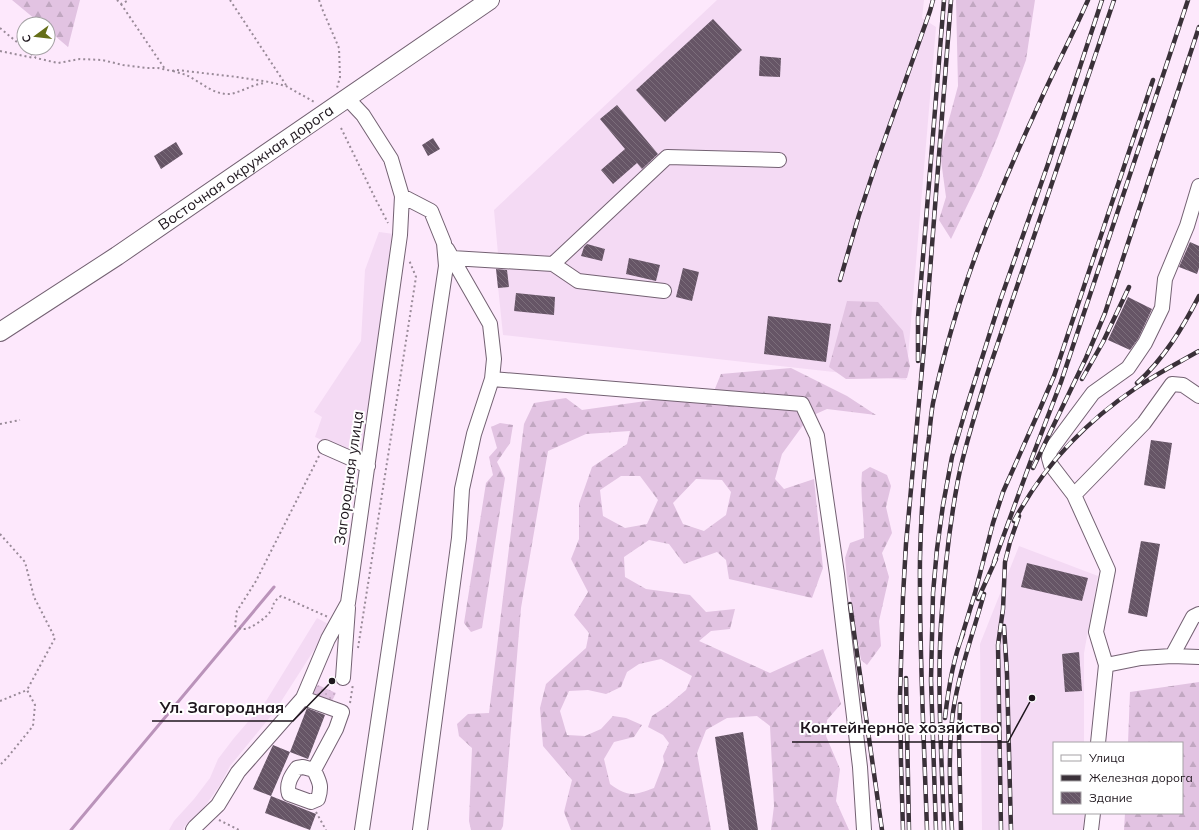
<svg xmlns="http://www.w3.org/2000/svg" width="1199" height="830" font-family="Mulish,sans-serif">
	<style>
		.built { fill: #f4daf4 }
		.grass { fill: url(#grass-dots) }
		.forest { fill: url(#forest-firs); fill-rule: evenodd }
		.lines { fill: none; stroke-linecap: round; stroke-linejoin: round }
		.stream { stroke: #ba93ba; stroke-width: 3 }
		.building { fill: url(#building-back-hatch) }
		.minor-casing { stroke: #736172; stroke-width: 16 }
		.major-casing { stroke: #736172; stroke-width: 20 }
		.path { stroke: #998a98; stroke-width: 2; stroke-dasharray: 2 3; stroke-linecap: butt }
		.minor { stroke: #fff; stroke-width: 14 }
		.major { stroke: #fff; stroke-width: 18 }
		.rail-casing { stroke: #3a3139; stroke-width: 4.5 }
		.rail { stroke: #fff; stroke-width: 3; stroke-dasharray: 9; stroke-linecap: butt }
		.labels { text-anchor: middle; stroke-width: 4; stroke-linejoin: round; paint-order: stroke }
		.street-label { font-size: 15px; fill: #1e161d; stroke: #fff }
		.leader { fill: none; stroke: #1e161d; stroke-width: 1.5 }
		.callout-dot { fill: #1e161d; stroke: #fff; stroke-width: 1.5 }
		.callout-label { font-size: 16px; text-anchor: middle; font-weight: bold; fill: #1e161d; stroke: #fff; stroke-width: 4; stroke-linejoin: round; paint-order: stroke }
	</style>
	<defs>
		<pattern id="grass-dots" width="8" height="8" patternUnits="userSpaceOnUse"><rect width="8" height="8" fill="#e2c3e2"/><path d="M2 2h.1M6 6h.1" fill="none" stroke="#c1a7c1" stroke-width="1.8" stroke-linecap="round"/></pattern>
		<pattern id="forest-firs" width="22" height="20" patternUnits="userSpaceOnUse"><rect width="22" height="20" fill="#e2c3e2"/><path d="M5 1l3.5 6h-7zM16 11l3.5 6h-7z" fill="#c1a7c1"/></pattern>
		<pattern id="building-back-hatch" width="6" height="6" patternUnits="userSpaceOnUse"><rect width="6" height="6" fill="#656"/><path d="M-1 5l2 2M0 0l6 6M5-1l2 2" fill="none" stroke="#7c6e7b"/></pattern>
	</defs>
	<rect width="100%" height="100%" fill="#fde8fc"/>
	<path class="built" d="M717 0H924L922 18 936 27 906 380 503 335 496 267 498 254 494 210Z
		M379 232 394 234 364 458 315 437 322 417 314 412 361 341 365 270Z
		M1019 546 1098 576 1084 653V743H1054V813H1084L1083 830H982L980 644Z
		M317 618 330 625 275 711 230 766 220 785 203 809 184 827 183 830H169L174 821 194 799 210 778 218 759 234 738 266 701Z"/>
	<path class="grass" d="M318 685 336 693 331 703 316 698 313 691Z"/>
	<path class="forest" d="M12 0H80L68 47 48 30V24H41Z
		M956 0H1035L1026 60 998 136 980 179 951 239 939 220 946 197 940 153 958 86Z
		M847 301 878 302 903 331 910 366 907 378 846 379 829 367Z
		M791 368 847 396 876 415 827 409 809 417 782 454 775 479 784 489 814 479 823 568 812 598 729 579 726 560 717 552 684 564 669 544 649 540 624 557 625 577 646 589 690 595 706 612 735 609 730 629 711 631 699 641 770 673 823 649 841 704 827 720 826 736 840 769 836 801 849 830H771L774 806 770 726 757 716 727 718 706 730 697 753 711 830H571L564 812 572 780 543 746 540 708 546 684 586 648 589 633 574 615 588 592 571 559 579 539V504L592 467 627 444 630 431 586 434 548 451 521 608 503 826 501 830H471L469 821 472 748 459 736 457 724 468 714 489 713 524 424 534 403 566 398 582 410 667 398 699 403 714 391 721 374ZM621 476H640L658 500 647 524 625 528 603 516 600 490ZM696 479 722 480 731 492 726 515 704 531 683 524 673 503ZM661 659 692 676 686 690 667 706 652 716 648 727 663 735 669 743 663 756 664 762 654 788C633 796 628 797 610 784L604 759 614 742 634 737 642 725 626 718 613 716 601 729 585 736 567 735 560 711 569 691 588 690 606 694 621 687 627 672 639 664Z
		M500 423 513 425 510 443 497 462 505 478 482 628 471 632 464 623 486 483 493 475 489 457 497 448 491 427Z
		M870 467 887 475 891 486 886 507 892 533 882 553 889 577 879 621 881 646 867 665 861 660 847 579 845 558 850 543 864 538C864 516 860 493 862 472Z
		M1199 682V830H1124L1125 813H1182V743H1128L1130 692Z"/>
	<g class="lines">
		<path class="stream" d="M71 830 274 587"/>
	</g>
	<path class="building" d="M713 19 742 50 665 122 636 90Z
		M760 56 781 58 780 77 759 76Z
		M617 105 658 154 642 169 637 163 613 184 601 170 625 149 600 119Z
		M433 138 440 149 428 156 422 145Z
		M176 142 183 154 161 169 154 156Z
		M1190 242 1199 246V268L1197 274 1179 267Z
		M587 244 605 249 602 261 581 256 584 247Z
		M629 258 660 265 656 281 626 274Z
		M683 268 699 272 692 301 676 297Z
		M496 269 507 270 509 287 498 288Z
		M516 293 555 297 554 315 514 311Z
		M1128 297 1152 309 1138 339 1130 350 1108 340Z
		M768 316 831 324 826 362 764 354Z
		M1151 440 1172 443 1165 489 1144 485Z
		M1141 541 1160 544 1147 617 1128 613Z
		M1027 563 1088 578 1082 601 1021 587Z
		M1079 652 1082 691 1065 692 1062 654Z
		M307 708 325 715 308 759 290 752Z
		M743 732 758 830H729L715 737Z
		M273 745 290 752 271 796 253 789Z
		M271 796 316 814 310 830 265 813Z"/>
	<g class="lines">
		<g class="minor-casing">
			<path id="minor" d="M452 258 553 264 667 157 779 160
				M553 264 578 281 664 291
				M492 379 802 404 817 436 837 574 860 767 864 830
				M325 447 368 466
				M1074 495 1051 465 1049 458 1050 451 1064 432 1093 393 1128 368 1145 343 1162 308 1165 279 1187 226 1199 186
				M1172 656 1193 617 1199 614
				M1106 665 1096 632 1108 570 1074 495 1144 423 1172 384 1183 385 1199 396
				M343 678 348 608
				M303 698 342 712 336 729 314 770 303 767 297 768C291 776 286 784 289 794L311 802 318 799C322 786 320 783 314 770
				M1098 743 1106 665 1141 658 1172 656 1199 657
				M193 830 195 827 218 805 238 772 303 698 328 639 348 603 400 235 402 196 391 159 363 115 347 98
				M362 830 446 266 444 243 431 211 402 196
				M420 830 459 538 462 489 474 434 492 379 494 359 490 324 447 249
				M1091 830 1093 813"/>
		</g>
		<g class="major-casing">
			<g id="major">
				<path id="s1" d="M0 332 117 256 490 0"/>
			</g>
		</g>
		<path class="path" d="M117 0 121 4 129 0
			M230 0 286 85
			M319 0 323 11 339 48 340 77 337 88
			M121 4 165 69
			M0 28 36 58 58 63 80 59 102 60 123 65 147 68H158L172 71 177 70 237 77 269 82 286 86 316 103
			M0 51 34 58
			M173 71C179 73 185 74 190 77 203 84 215 95 230 94 242 92 253 84 265 83
			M341 128 376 200 388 223
			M0 424 20 420
			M319 456 256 581 237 611 235 626C237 627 240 629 243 629 250 630 267 617 270 612 275 605 271 603 281 596L328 617
			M0 534 25 562 34 597 55 638 27 690
			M358 648 416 277 409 260
			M0 701 27 690 35 705 33 726 7 758 0 765
			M350 703 353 684
			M316 812 326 830
			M219 820 239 830"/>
		<use href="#minor" class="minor"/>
		<use href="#major" class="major"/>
		<g class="rail-casing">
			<path id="rail" d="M840 280 859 215 876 164 930 11 933 0
				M918 361V318L944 0
				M1082 379 1103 342 1129 287
				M1137 383C1164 359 1183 327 1199 296
				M1033 468 1086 358 1105 313 1199 27
				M1014 521C1044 465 1084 423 1136 388 1156 374 1178 363 1199 351
				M994 562 1030 463 1061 382 1188 0
				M978 599 996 559
				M850 604 882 830
				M1004 626 1007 674 1011 830
				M961 639 975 593 993 523 1003 492 1039 411 1054 376 1153 80
				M906 678 909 830
				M960 704 959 742 961 830
				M945 718C948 691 953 659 963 634
				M903 830 901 763 900 696 903 596 906 544 925 336 951 0
				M927 830C924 739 919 648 920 558 921 517 923 477 929 437 930 426 931 414 933 403 955 299 994 201 1038 106 1054 70 1072 36 1088 0
				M936 830 931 680 933 593 937 549 943 505 952 457 965 412 1000 301 1048 164 1102 0
				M944 830C942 762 937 692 941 624 944 576 949 527 958 480 965 444 977 409 987 375L1114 0
				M952 830C950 791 948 751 953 712 959 672 973 633 984 594
				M1001 830 998 645 1003 609 1005 562 1010 542 1019 516"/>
		</g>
		<use href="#rail" class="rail"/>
	</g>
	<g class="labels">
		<g class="street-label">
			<text dy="5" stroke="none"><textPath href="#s1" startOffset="296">Восточная окружная дорога</textPath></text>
			<text transform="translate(349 478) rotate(-82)" y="5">Загородная улица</text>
		</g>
	</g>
	<path class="leader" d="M332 681L293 721H152M1032 698L1008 742H792"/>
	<g class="callout-dot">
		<circle cx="332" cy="681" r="4"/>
		<circle cx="1032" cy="698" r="4"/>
	</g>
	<g class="callout-label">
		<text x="222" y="713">Ул. Загородная</text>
		<text x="900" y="733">Контейнерное хозяйство</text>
	</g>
	<rect x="1053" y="742" width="130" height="72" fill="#ffffff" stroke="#a5a2a5"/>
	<rect x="1061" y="755" width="20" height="6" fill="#ffffff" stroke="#a5a2a5"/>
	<text x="1089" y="762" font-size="12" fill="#1e161d">Улица</text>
	<rect x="1061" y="775" width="20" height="6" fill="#3a3139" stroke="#a5a2a5"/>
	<text x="1089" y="782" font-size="12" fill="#1e161d">Железная дорога</text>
	<rect x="1061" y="792" width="20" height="12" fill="url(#building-back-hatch)" stroke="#a5a2a5"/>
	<text x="1089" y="802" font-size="12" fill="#1e161d">Здание</text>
	<g transform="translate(36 36) rotate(255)"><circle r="19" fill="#ffffff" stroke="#a5a2a5"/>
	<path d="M0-3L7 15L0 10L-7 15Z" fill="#656f18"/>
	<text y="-6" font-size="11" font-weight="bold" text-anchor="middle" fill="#1e161d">С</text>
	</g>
</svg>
